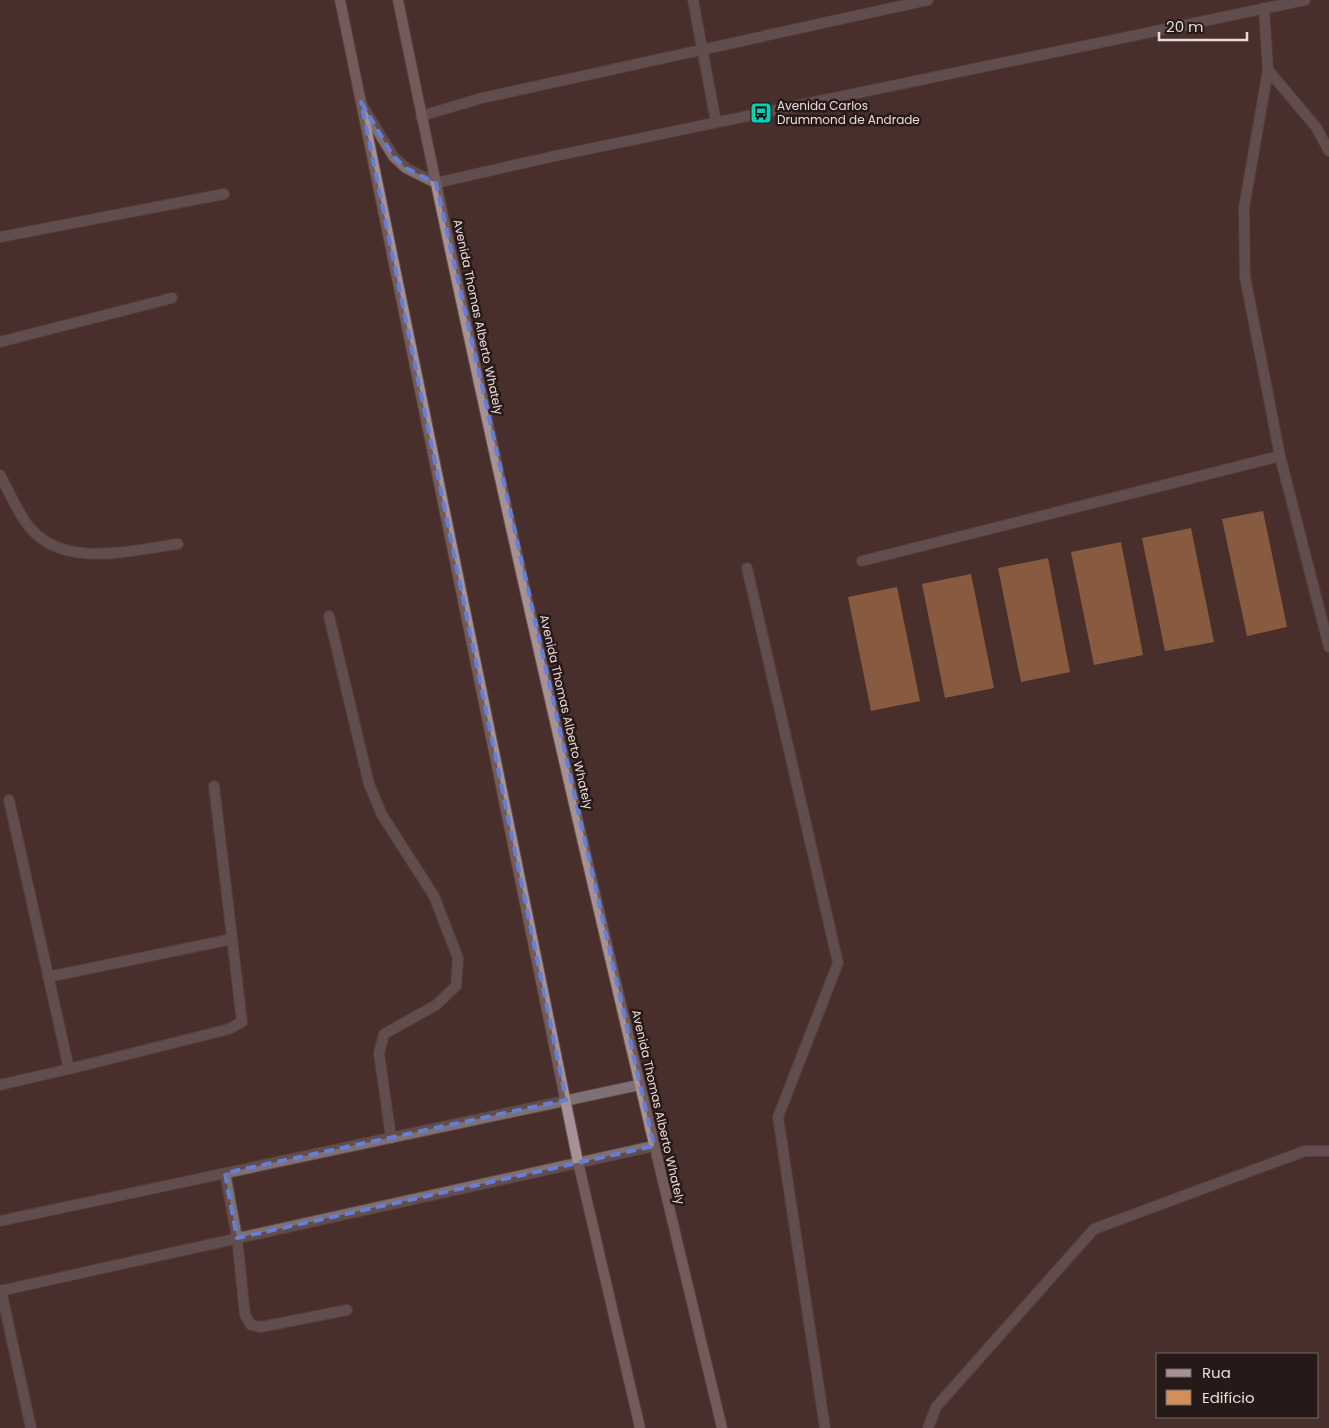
<svg xmlns="http://www.w3.org/2000/svg" width="1329" height="1428" font-family="Poppins,sans-serif">
	<style>
		.building { fill: #d48f59 }
		.lines { fill: none; stroke-linecap: round; stroke-linejoin: round }
		.lane-casing { stroke: #664e4a; stroke-width: 12 }
		.street-casing { stroke: #664e4a; stroke-width: 12 }
		.secondary-casing { stroke: #664e4a; stroke-width: 12 }
		.lane { stroke: #7e7175; stroke-width: 10 }
		.street { stroke: #7e7175; stroke-width: 10 }
		.secondary { stroke: #a69197; stroke-width: 10 }
		.marked { fill: none; stroke: #657fd8; stroke-width: 4; stroke-dasharray: 10 6; stroke-linejoin: round }
		.labels { text-anchor: middle; stroke-width: 5; stroke-linejoin: round; paint-order: stroke }
		.poi-label { font-size: 12px; fill: #ebdad7; stroke: #261a19; text-anchor: start }
		.street-label { font-size: 12px; fill: #ebdad7; stroke: #261a19 }
	</style>
	<rect width="100%" height="100%" fill="#492f2b"/>
	<path class="building" d="M1263 511 1287 627 1247 636 1222 519Z
		M1191 528 1214 642 1165 651 1142 538Z
		M1121 542 1143 655 1094 665 1071 552Z
		M1048 558 1070 672 1021 682 998 568Z
		M971 574 994 688 945 698 922 584Z
		M897 587 920 701 871 711 848 597Z"/>
	<g class="lines">
		<g class="lane-casing">
			<path id="lane" d="M693 0 716 122
				M1264 8 1268 70 1244 208 1245 277 1280 456 1329 647
				M1268 70 1316 127 1329 151
				M0 237 224 194
				M0 342 172 298
				M0 475C9 491 19 516 31 529 66 569 132 550 178 544
				M862 561 1280 456
				M747 568 838 963 778 1117 825 1428
				M329 616 369 784 382 815 434 896 458 958 456 986 436 1005 384 1034 379 1053 391 1138
				M48 977 232 939
				M69 1069 229 1029 242 1022 214 786
				M0 1085 69 1069 9 800
				M237 1238 245 1315 251 1325 261 1327 347 1310
				M1 1290 31 1428
				M928 1428 936 1407 1094 1229 1305 1151H1329"/>
		</g>
		<g class="street-casing">
			<path id="street" d="M362 105 393 156 406 168 436 183 555 156 1305 0
				M421 116 482 98 928 0
				M225 1173 237 1238
				M0 1221 639 1085
				M0 1291 654 1146"/>
		</g>
		<g class="secondary-casing">
			<path id="secondary" d="M340 0 578 1162 640 1428
				M398 0C495 478 608 954 722 1428"/>
		</g>
		<use href="#lane" class="lane"/>
		<use href="#street" class="street"/>
		<use href="#secondary" class="secondary"/>
	</g>
	<path d="M0 0H1329V1428H0ZM361 102 393 156 406 168 436 183 654 1146 237 1238 225 1173 566 1100Z" fill="#492f2b" fill-opacity=".55" fill-rule="evenodd"/>
	<path class="marked" d="M361 102 393 156 406 168 436 183 654 1146 237 1238 225 1173 566 1100Z"/>
	<defs>
		<g id="bus-square" transform="scale(1.125)"><rect x="-9" y="-9" width="18" height="18" rx="4" fill="#00d5b7" stroke="#261a19"/><path d="M-5-6H5V4H4V6H2V4H-2V6H-4V4H-5ZM-3.5-4V0h7V-4ZM-3.5 1.2v1.5H-2V1.2ZM2 1.2v1.5H3.5V1.2Z" fill="#111"/></g>
	</defs>
	<g fill-rule="evenodd">
		<use href="#bus-square" x="761" y="113"/>
	</g>
	<g class="labels">
		<g class="poi-label">
			<text x="777" y="110">Avenida Carlos<tspan x="777" dy="14">Drummond de Andrade</tspan></text>
		</g>
		<g class="street-label">
			<text transform="translate(478 317) rotate(78)" y="4">Avenida Thomas Alberto Whately</text>
			<text transform="translate(566 712) rotate(77)" y="4">Avenida Thomas Alberto Whately</text>
			<text transform="translate(658 1107) rotate(77)" y="4">Avenida Thomas Alberto Whately</text>
		</g>
	</g>
	<rect x="1156" y="1353" width="162" height="65" fill="#261a19" stroke="#756765"/>
	<rect x="1166" y="1369" width="25" height="8" fill="#a69197" stroke="#756765"/>
	<text x="1202" y="1378" font-size="15" fill="#ebdad7">Rua</text>
	<rect x="1166" y="1390" width="25" height="15" fill="#d48f59" stroke="#756765"/>
	<text x="1202" y="1403" font-size="15" fill="#ebdad7">Edifício</text>
	<path d="M1159 32v8h88v-8" fill="none" stroke="#ebdad7" stroke-width="2.5"/>
	<text x="1166" y="32" font-size="15" fill="#ebdad7" stroke="#261a19" stroke-width="4" paint-order="stroke">20 m</text>
</svg>
